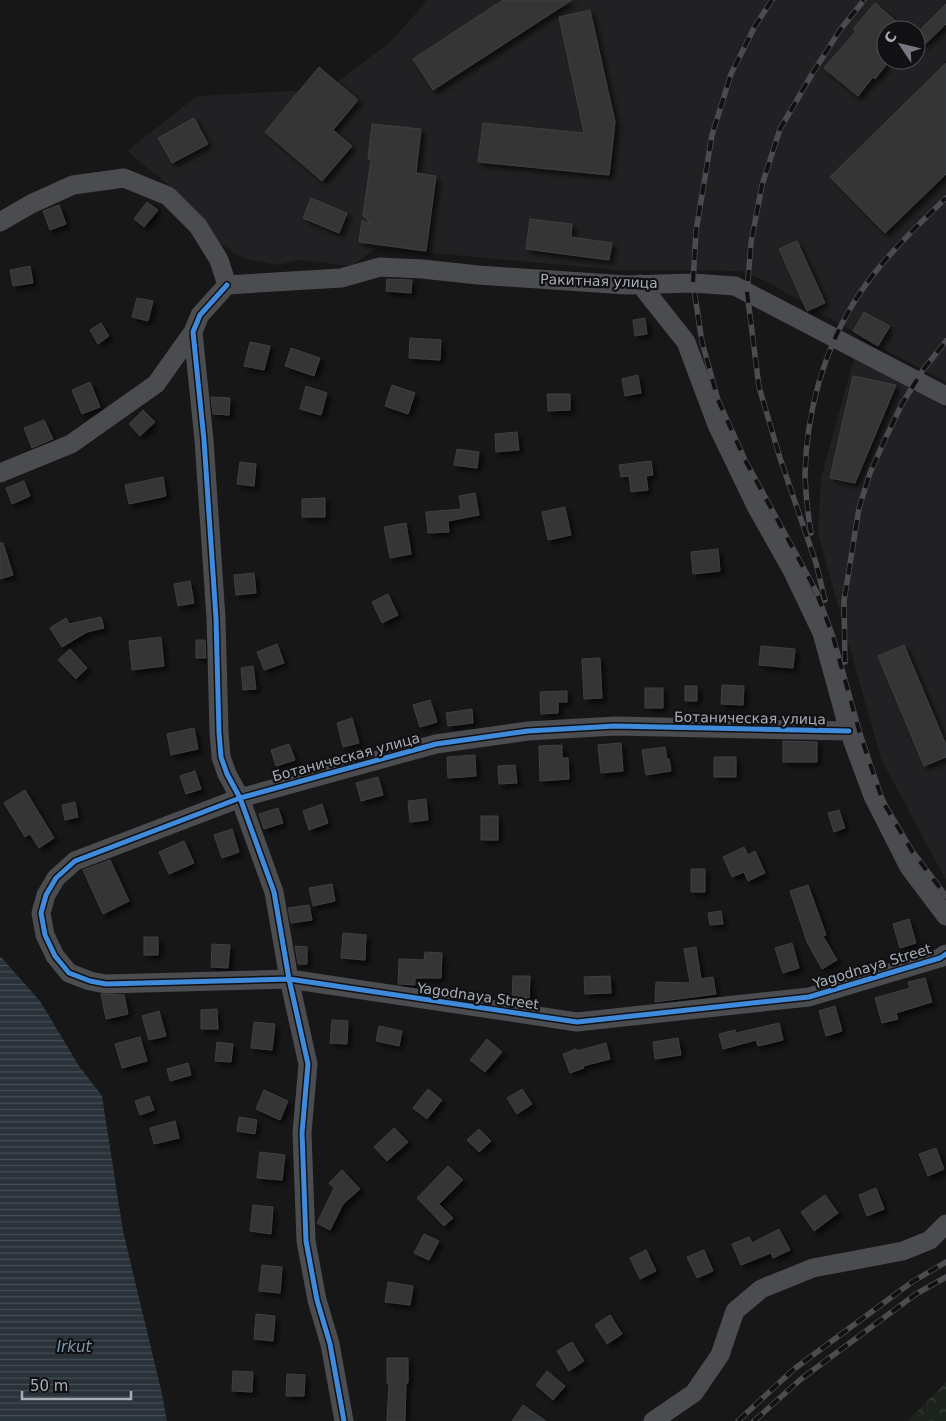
<svg xmlns="http://www.w3.org/2000/svg" width="946" height="1421" font-family="'DejaVu Sans',sans-serif">
	<style>
		.built { fill: #212123; fill-rule: evenodd }
		.forest { fill: url(#forest-crowns) }
		.water { fill: url(#water-rules) }
		.building { fill: #353536; stroke: #3f4043; filter: url(#shadow) }
		.lines { fill: none; stroke-linecap: round; stroke-linejoin: round }
		.minor { stroke: #4b4c50; stroke-width: 19 }
		.rail-casing { stroke: #4b4c4f; stroke-width: 5.5 }
		.rail { stroke: #111113; stroke-width: 4; stroke-dasharray: 11; stroke-linecap: butt }
		.cycleway-casing { stroke: #111113; stroke-width: 8 }
		.cycleway { stroke: #408adc; stroke-width: 5 }
		.labels { text-anchor: middle; stroke-width: 4.5; stroke-linejoin: round; paint-order: stroke }
		.street-label { font-size: 14px; fill: #a8adb8; stroke: #111113 }
		.water-label { font-size: 15px; font-style: italic; fill: #7f9bb3; stroke: #111113 }
	</style>
	<defs>
		<pattern id="forest-crowns" width="20" height="18" patternUnits="userSpaceOnUse" patternTransform="scale(1.25)"><rect width="20" height="18" fill="#1d241e"/><path d="M2 6a3 3 0 1 1 6 0M12 15a3 3 0 1 1 6 0" fill="none" stroke="#3b413d"/></pattern>
		<pattern id="water-rules" width="6" height="5" patternUnits="userSpaceOnUse" patternTransform="scale(1.25)"><rect width="6" height="5" fill="#2a3239"/><path d="M0 2.5h6" fill="none" stroke="#464d54"/></pattern>
		<filter id="shadow"><feDropShadow dx="4" dy="4" stdDeviation="2.5" flood-color="#0009"/></filter>
	</defs>
	<rect width="100%" height="100%" fill="#171717"/>
	<path class="built" d="M428 0H946V382L878 346 766 281 740 271 618 270 377 248 351 266 300 260 277 265 242 258 221 244 171 187 127 151 197 96 328 89 389 43ZM886 30H916V60H886Z
		M854 358 946 408V880L881 759 818 534 821 478Z"/>
	<path class="forest" d="M946 1382V1421H908Z"/>
	<path class="water" d="M0 956 40 1001 79 1066 102 1096 123 1231 162 1394 167 1421H0Z"/>
	<path class="building" d="M503 0H572L433 90 413 59Z
		M875 3 906 30H886V65L875 79 873 77 858 96 824 68 856 31 853 29Z
		M946 4V24L924 45 916 37V34Z
		M590 10 615 122 609 175 478 162 483 123 584 133 559 17Z
		M946 63V174L885 233 830 177Z
		M319 67 358 100 333 130 352 146 322 181 265 132Z
		M194 118 208 144 172 163 158 138Z
		M372 124 421 129 416 173 436 176 426 251 359 242 362 220 371 224 363 216 371 160 368 159Z
		M311 198 347 213 339 233 303 218Z
		M147 202 158 210 144 227 134 219Z
		M59 205 66 224 50 230 43 211Z
		M530 219 572 224 571 237 612 243 609 260 526 249Z
		M797 241 825 303 807 311 779 249Z
		M30 266 33 283 13 286 10 270Z
		M387 279 412 280 411 293 386 291Z
		M137 298 153 301 148 321 132 317Z
		M864 312 890 326 878 346 853 331Z
		M645 318 647 334 635 336 633 320Z
		M101 323 109 336 98 344 90 330Z
		M410 338 441 340 440 360 409 358Z
		M250 342 270 346 264 370 244 366Z
		M291 348 320 358 314 376 285 366Z
		M638 375 641 393 625 396 622 379Z
		M853 376 896 385 855 483 830 478Z
		M90 382 100 407 82 414 72 390Z
		M392 385 415 393 408 414 385 406Z
		M306 386 327 393 321 415 300 409Z
		M547 394H570V410L548 411Z
		M211 397 230 398 229 415 213 414Z
		M143 410 155 422 140 436 129 424Z
		M44 420 53 439 32 448 24 428Z
		M517 432 519 450 496 452 495 434Z
		M457 449 479 452 477 468 454 465Z
		M651 461 653 475 646 476 648 490 631 492 629 476 621 477 619 465Z
		M240 462 256 464 254 486 237 484Z
		M163 477 166 496 129 504 125 485Z
		M24 481 30 496 12 504 6 488Z
		M475 493 479 515 448 521 449 532 428 533 426 512 461 509 459 496Z
		M325 498V517H302V499Z
		M565 507 571 535 548 540 542 512Z
		M406 523 411 554 390 558 384 527Z
		M0 543H3L13 575 0 579Z
		M718 549 720 571 693 574 691 552Z
		M254 573 256 593 236 595 234 575Z
		M190 581 194 603 178 606 174 584Z
		M388 594 398 615 382 623 372 602Z
		M101 617 104 628 87 632 62 647 50 628 66 618 69 624Z
		M161 637 164 666 132 670 129 641Z
		M196 640H205L206 658H196Z
		M277 644 284 663 264 670 257 652Z
		M904 645 946 745V757L924 766 878 656Z
		M761 646 795 649 793 668 759 665Z
		M70 649 87 668 76 679 58 660Z
		M600 658 602 698 584 699 582 659Z
		M253 666 256 689 243 690 241 668Z
		M722 685 744 686 743 705 721 704Z
		M685 686H697V701H685Z
		M645 688H663V708H645Z
		M567 691V702H558V713L541 714 540 692Z
		M430 700 437 722 420 727 413 705Z
		M472 709 473 723 448 726 446 713Z
		M352 718 359 743 343 747 337 723Z
		M194 728 198 749 171 755 167 734Z
		M783 741 817 742V762H783Z
		M621 743 623 771 601 773 598 745Z
		M289 744 295 760 276 766 271 750Z
		M562 745V758H568L569 779 540 781 539 746Z
		M665 747 667 759H669L671 771 646 775 642 750Z
		M475 755 476 776 448 778 447 757Z
		M714 757H736V777H714Z
		M515 765 517 783 499 784 498 766Z
		M195 771 201 789 186 794 180 776Z
		M378 777 383 795 361 801 356 783Z
		M25 790 54 838 39 848 30 834 25 837 4 803Z
		M426 799 428 820 410 822 408 801Z
		M75 802 78 817 65 820 62 805Z
		M322 804 328 823 309 830 303 811Z
		M278 808 283 823 264 829 259 814Z
		M839 810 845 828 834 832 828 813Z
		M481 816H498V840H481Z
		M232 829 239 852 222 858 214 835Z
		M184 841 194 863 169 874 159 852Z
		M744 847 748 855 755 851 765 873 748 881 744 872 732 877 723 857Z
		M110 860 129 901 103 914 83 870Z
		M691 869H705V892H691Z
		M332 884 335 901 313 906 309 888Z
		M808 885 826 935 823 936 837 960 822 969 807 942 790 891Z
		M309 905 312 920 291 923 288 908Z
		M721 911 723 924 710 925 708 913Z
		M909 919 916 943 900 948 893 924Z
		M343 933 366 935 365 960 341 958Z
		M144 937H158V955H144Z
		M792 943 799 968 783 973 775 948Z
		M212 944 230 945 228 968 211 967Z
		M295 946 307 947V964H298Z
		M696 947 701 979 713 977 716 994 655 1002 656 982 690 983 684 949Z
		M425 952 442 953 441 978H415V985L398 984 399 959 424 960Z
		M513 976H530L529 1002 512 1001Z
		M610 976 611 993 585 994 584 977Z
		M925 978 932 1002 896 1013 898 1019 882 1023 875 998 910 988 908 982Z
		M101 994 124 995 128 1014 106 1019Z
		M835 1006 842 1031 826 1036 819 1011Z
		M217 1009 218 1029H201V1010Z
		M159 1011 166 1036 149 1040 142 1016Z
		M332 1020 348 1021 347 1044 330 1043Z
		M254 1022 275 1024 272 1050 251 1048Z
		M779 1023 783 1040 758 1046 756 1040 723 1049 719 1034 735 1030 736 1033Z
		M379 1026 402 1031 399 1046 376 1041Z
		M140 1037 147 1061 122 1068 115 1044Z
		M678 1038 681 1055 655 1059 653 1042Z
		M487 1039 502 1052 485 1072 470 1060Z
		M217 1042 233 1044 231 1062 215 1061Z
		M606 1043 610 1059 583 1066 584 1068 570 1073 563 1054 576 1049 577 1051Z
		M188 1063 191 1075 170 1081 167 1069Z
		M428 1089 442 1100 427 1119 413 1108Z
		M522 1089 532 1104 517 1114 507 1098Z
		M264 1090 288 1101 280 1120 256 1109Z
		M149 1096 154 1110 140 1115 135 1101Z
		M239 1117 257 1120 255 1134 237 1131Z
		M175 1121 179 1138 154 1144 150 1128Z
		M394 1128 408 1142 387 1161 374 1147Z
		M479 1129 491 1141 479 1152 467 1140Z
		M936 1148 944 1169 928 1176 919 1154Z
		M260 1152 285 1155 282 1180 257 1178Z
		M448 1166 463 1180 439 1204 453 1218 444 1226 417 1198Z
		M342 1170 360 1189 343 1204 330 1230 317 1223 334 1188 329 1183Z
		M876 1188 884 1209 867 1216 859 1195Z
		M825 1195 838 1213 814 1231 801 1212Z
		M253 1205 273 1207 271 1234 250 1231Z
		M779 1229 790 1250 773 1258 771 1253 741 1265 732 1244 749 1237 752 1243Z
		M424 1234 439 1241 429 1260 414 1253Z
		M646 1250 656 1271 640 1279 630 1258Z
		M704 1250 713 1271 697 1278 687 1257Z
		M262 1265 282 1267 280 1293 259 1291Z
		M388 1282 413 1286 410 1305 385 1302Z
		M256 1314 275 1316 273 1341 254 1339Z
		M610 1315 622 1334 607 1344 595 1325Z
		M572 1342 584 1361 569 1371 557 1351Z
		M387 1358H408V1383H406L405 1421H387L389 1383H387Z
		M233 1371 253 1372 252 1392 232 1391Z
		M547 1371 565 1386 553 1400 536 1385Z
		M287 1374 305 1375 304 1396H286Z
		M523 1405 546 1421H512Z"/>
	<g class="lines">
		<path class="minor" d="M0 222 31 204 73 185 124 178 168 196 198 226 219 260 227 285
			M640 284 686 342 717 425 756 506 792 570 822 633 849 731 873 796 909 867 946 916
			M227 285 200 315 193 332 204 440 216 618 219 732 221 757 227 774 240 798 274 892 289 979 308 1064 302 1133 306 1241 317 1300 330 1344 344 1421
			M227 285 341 278 380 267 422 269 478 275 627 285 693 283 735 286 946 396
			M0 473 71 444 156 384 193 332
			M849 731 615 726 528 731 436 744 240 798 75 861 56 878 46 895 41 913 45 935 55 956 69 973 90 981 106 984 289 979 577 1022 809 997 940 958 946 954
			M653 1421 694 1393 720 1355 735 1311 761 1289 813 1268 903 1251 930 1240 946 1224"/>
		<g class="rail-casing">
			<path id="rail" d="M772 0 755 26 731 74 712 135 696 231 693 283 702 342 718 400 745 460 816 591 833 637 860 734 883 802 912 851 946 896
				M811 533C808 515 806 496 805 477 805 469 806 461 806 454 811 390 833 326 873 275 895 247 920 223 946 198
				M825 600 816 563 780 458 759 387 747 292 751 243 762 185 780 129 812 74 840 30 864 0
				M845 662 844 601 859 508 870 473 887 435 902 404 923 370 946 341
				M738 1421 794 1369 912 1282 946 1262
				M754 1421 801 1379 916 1294 946 1277"/>
		</g>
		<use href="#rail" class="rail"/>
		<g class="cycleway-casing">
			<path id="cycleway" d="M227 285 200 315 193 332 204 440 216 618 219 732 221 757 227 774 240 798 274 892 289 979 308 1064 302 1133 306 1241 317 1300 330 1344 344 1421
				M849 731 615 726 528 731 436 744 240 798 75 861 56 878 46 895 41 913 45 935 55 956 69 973 90 981 106 984 289 979 577 1022 809 997 940 958 946 954"/>
		</g>
		<use href="#cycleway" class="cycleway"/>
	</g>
	<g class="labels">
		<g class="street-label">
			<text transform="translate(599 281) rotate(2)" y="5">Ракитная улица</text>
			<text transform="translate(750 718) rotate(1)" y="5">Ботаническая улица</text>
			<text transform="translate(346 757) rotate(-15)" y="5">Ботаническая улица</text>
			<text transform="translate(872 966) rotate(-17)" y="5">Yagodnaya Street</text>
			<text transform="translate(478 996) rotate(8)" y="5">Yagodnaya Street</text>
		</g>
		<g class="water-label">
			<text x="74" y="1352">Irkut</text>
		</g>
	</g>
	<g transform="translate(901 45) rotate(305)"><circle r="24" fill="#111113" stroke="#4d4f55"/>
	<path d="M0-4L9 19L0 12L-9 19Z" fill="#757880"/>
	<text y="-8" font-size="14" font-weight="bold" text-anchor="middle" fill="#a8adb8">С</text>
	</g>
	<path d="M22 1391v8h109v-8" fill="none" stroke="#a8adb8" stroke-width="2.5"/>
	<text x="30" y="1391" font-size="15" fill="#a8adb8" stroke="#111113" stroke-width="4" paint-order="stroke">50 m</text>
</svg>
